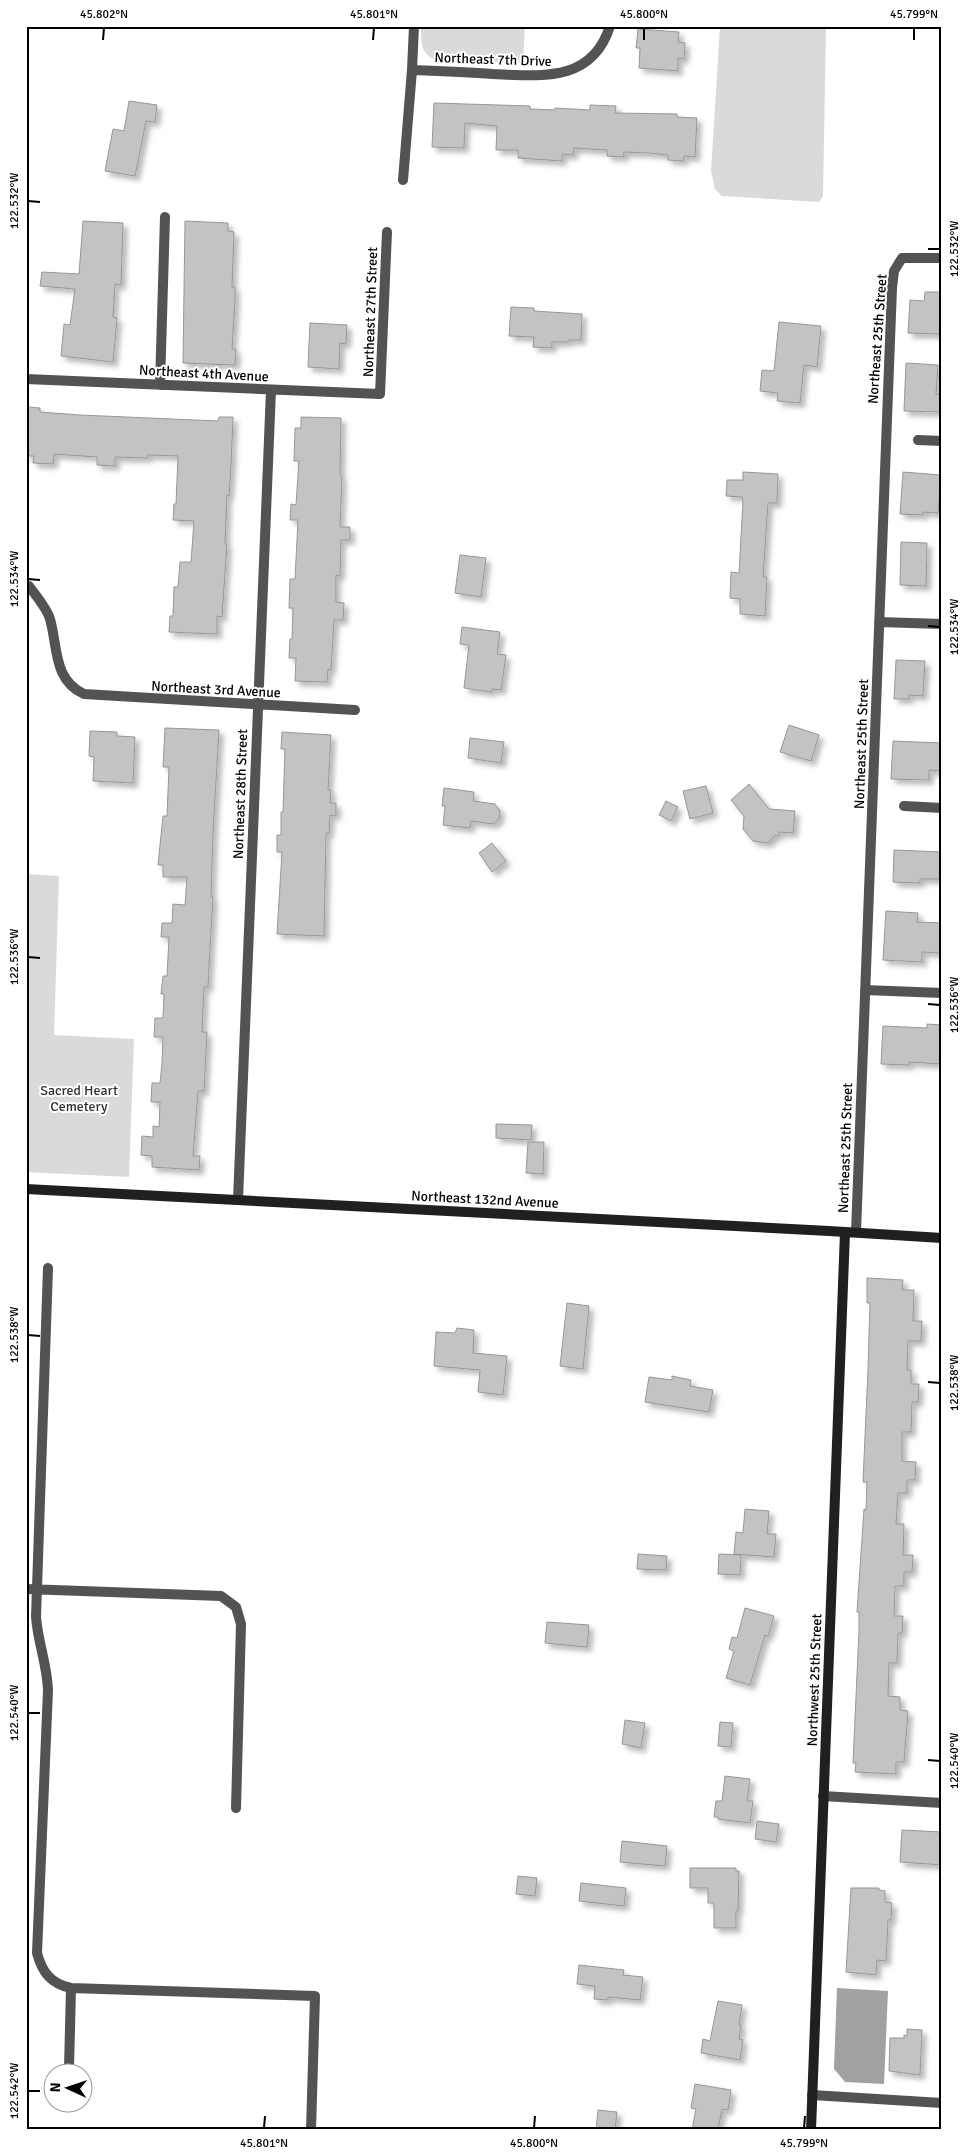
<svg xmlns="http://www.w3.org/2000/svg" width="968" height="2156" font-family="Signika,sans-serif">
	<style>
		.green { fill: #dadada }
		.water { fill: #a1a1a1 }
		.building { fill: #c3c3c3; stroke: #979797; filter: url(#shadow) }
		.lines { fill: none; stroke-linecap: round; stroke-linejoin: round }
		.street { stroke: #535353; stroke-width: 10 }
		.secondary { stroke: #202020; stroke-width: 10 }
		.ticks { fill: none; stroke: #000; stroke-width: 2 }
		.labels { text-anchor: middle; stroke-width: 4; stroke-linejoin: round; paint-order: stroke }
		.street-label { font-size: 14px; fill: #000; stroke: #fff }
		.park-label { font-size: 14px; fill: #313131; stroke: #fff }
		.neatline { fill: none; stroke: #000; stroke-width: 2 }
		.ticks-label { font-size: 12px; text-anchor: middle; fill: #000 }
	</style>
	<defs>
		<filter id="shadow"><feDropShadow dx="4.5" dy="4.5" stdDeviation="2.5" flood-color="#0004"/></filter>
	</defs>
	<rect width="100%" height="100%" fill="#fff"/>
	<path class="green" d="M421 26H525L523 63 436 60C420 53 421 42 421 26Z
		M720 26H826L823 196 819 202 722 196 715 189 711 171Z
		M26 874 59 876 54 1035 134 1039 129 1177 26 1172Z"/>
	<path class="water" d="M837 1988 888 1991 884 2084 845 2082 834 2069Z"/>
	<path class="building" d="M638 29 679 32 678 42 685 43 684 59 678 58V71L639 68 640 48H636Z
		M129 101 157 105 155 122 146 121 135 176 105 171 113 129 124 131Z
		M434 103 530 106V109L555 110V108L590 110V105L616 106 615 113 677 114V117L697 118 695 157 684 156 683 161 668 160V155L649 153 624 152V157L607 156V150L574 148 573 155 562 154V161L518 158V150H496L497 126 465 123 464 148 432 147Z
		M83 221 123 223 121 285 115 284 113 317 117 318 113 362 61 356 64 324 70 325 75 289 40 286 42 272 79 274Z
		M185 221 228 223V231L234 232 232 287H235V301L232 349H236L235 365 183 363Z
		M925 292H942L940 334 908 333 910 300 924 301Z
		M511 307 534 308V311L582 314 581 340H568V342H552V348L533 347 534 337 509 336Z
		M779 322 821 326 817 367 804 365 800 403 777 401 778 393 760 391 762 370 774 371Z
		M310 323 347 325 346 344 340 343 339 369 308 367Z
		M906 363 938 365 936 394H942V412L904 411Z
		M28 407 40 408V412L80 415 218 421 219 417H233L231 467 229 496 227 495 225 544H227L222 617 217 616V634L169 632 170 616H173L174 587H178L180 562H191L194 521 173 520 174 504H176L178 456 148 455 147 458 115 457V466L97 465V457L54 454 53 464 33 463 34 456H26Z
		M301 417 341 418 340 475 342 476 340 527H350V540H341L340 576 336 575V602L344 603 343 620H334L331 670 328 669 327 682 295 681 296 658H289L290 639H292L293 608H289L290 579H295L298 520H290L291 504 296 505 299 461H294L295 428H301Z
		M743 472 778 474 777 503H768L763 577H767L765 616 740 614V599L730 598 731 572 739 573 743 502 742 497 726 496 727 480H743Z
		M903 472 941 475 938 513 923 512V515L900 514Z
		M901 542 927 543 926 586 900 585Z
		M460 555 486 558 481 597 455 593Z
		M462 627 500 632 497 654 506 655 501 690 492 689 491 692 464 688 469 645 460 644Z
		M896 660 925 661 923 696 909 695V699H894Z
		M789 725 819 735 811 761 780 752Z
		M165 728 219 730 213 833 211 897H213L210 948 208 987H204L202 1032H207L204 1091H198L193 1156H200L199 1170 152 1167V1156L141 1155 142 1136 153 1137V1126L159 1127 160 1102H151L152 1083H160L162 1063 163 1037H154L155 1018H163L164 994H161L163 976H167L169 937H161L162 923H172L173 904 185 905 187 877H163V865H158L163 816H167L169 767H163Z
		M90 731 117 732V736L135 737 133 783 93 781 94 757 89 756Z
		M282 732 331 735 328 790H331L330 803H336V816L330 815 329 833H326L324 936 277 934 282 852H277V835H281V812H283L285 749H281Z
		M470 738 504 742 501 763 468 758Z
		M893 741 942 743V771L929 770V780L891 779Z
		M749 784 769 809 795 811 793 833 779 832V836L775 835 768 843 753 841 743 829 744 816 731 800Z
		M706 786 713 813 690 819 683 791Z
		M444 788 474 792 473 801 495 804 500 811 499 819 493 824 471 821 470 828 443 825 445 806H442Z
		M666 801 678 807 671 821 659 815Z
		M492 843 506 861 492 872 479 853Z
		M894 850 942 852V879H920V883L893 882Z
		M886 911 918 913 917 922 942 923V953L922 952V962L883 960Z
		M927 1024 942 1025V1064L909 1062V1065L881 1064 883 1026 927 1028Z
		M496 1124 532 1125 531 1140 496 1138Z
		M528 1142H544L543 1174 526 1173Z
		M867 1278 903 1280 902 1290H914L913 1321H922L921 1341H908L907 1370H911V1384H919L918 1402H912L911 1432H902V1461L916 1462 915 1480H907V1493H898L896 1524H904L903 1555H913L912 1572H904V1586H895L894 1616H903L902 1633H898L897 1663H889L888 1696 900 1697V1710L908 1711 904 1762H896V1774L855 1772 856 1763H853L859 1631V1612H857L864 1509 866 1510 867 1482H863L868 1369 870 1303H867Z
		M567 1303 589 1306 583 1369 560 1366Z
		M457 1328 474 1330 473 1353 507 1356 503 1395 478 1392 480 1370 434 1366 436 1332 455 1333Z
		M672 1376 691 1380 690 1386 713 1390 709 1412 645 1402 649 1377 672 1380Z
		M745 1509 769 1511 767 1534H776L774 1557 734 1554 736 1532 743 1533Z
		M638 1554 667 1556 666 1570 637 1569Z
		M719 1554 741 1555 740 1575 718 1574Z
		M745 1608 774 1616 768 1636 765 1635 750 1685 726 1678 734 1651 729 1649 732 1637 737 1638Z
		M547 1622 589 1625 587 1647 545 1643Z
		M625 1720 645 1723 641 1748 622 1744Z
		M720 1722 733 1723 731 1747 718 1746Z
		M725 1776 750 1779 747 1801H753L750 1823 718 1819V1817H714L716 1801H722Z
		M757 1821 779 1824 776 1842 755 1839Z
		M902 1830 942 1832V1865L900 1862Z
		M622 1841 667 1846 665 1866 620 1862Z
		M690 1868H736V1871H739L738 1911H736V1928H714V1903H708V1888H690Z
		M518 1876 537 1878 535 1896 516 1894Z
		M581 1883 626 1888 624 1906 579 1901Z
		M851 1888H879V1890L885 1891V1902L892 1903 891 1920H888L886 1961 877 1960 876 1975 846 1972Z
		M579 1965 624 1970 623 1975 643 1977 640 2000 608 1997V2000L594 1999 595 1986 577 1984Z
		M718 2001 742 2005 739 2025H741L739 2039 743 2040 740 2060 701 2053 703 2039 710 2041Z
		M907 2029 922 2030 920 2075 889 2071 890 2038H904V2035L907 2036Z
		M695 2084 731 2090 728 2110 722 2109 718 2130H692L696 2109 691 2108Z
		M598 2110 617 2112 615 2130H596Z"/>
	<g class="lines">
		<path class="street" d="M412 70C439 71 466 72 493 74 541 76 592 83 610 26
			M403 180 412 70 414 26
			M26 379 380 394 387 232
			M160 385 165 217
			M918 440 942 441
			M29 586C36 596 47 608 50 619 58 647 53 680 84 694L355 710
			M879 622 942 624
			M904 806 942 808
			M865 990 942 993
			M238 1200 271 390
			M856 1232 892 288 894 271 902 258H942
			M48 1268 36 1617C38 1643 47 1664 48 1690L37 1953C42 1972 51 1984 71 1988L315 1996 311 2130
			M26 1589 221 1596 236 1607 241 1624 236 1808
			M823 1796 942 1803
			M69 2068 71 1988
			M812 2095 942 2103"/>
		<path class="secondary" d="M26 1189 829 1231 942 1238
			M811 2130 845 1232"/>
	</g>
	<path class="ticks" d="M103 40 104 28M373 40 374 28M644 40V28M914 40V28M28 201 40 202M928 249H940M28 579 40 580M928 626 940 627M28 957 40 958M928 1004 940 1005M28 1335 40 1336M928 1382 940 1383M28 1713H40M928 1760 940 1761M28 2091H40M264 2128 265 2116M534 2128 535 2116M804 2128 805 2116"/>
	<g class="labels">
		<g class="street-label">
			<text transform="translate(493 59) rotate(2)" y="5">Northeast 7th Drive</text>
			<text transform="translate(370 312) rotate(-88)" y="5">Northeast 27th Street</text>
			<text transform="translate(877 339) rotate(-86)" y="5">Northeast 25th Street</text>
			<text transform="translate(204 373) rotate(3)" y="5">Northeast 4th Avenue</text>
			<text transform="translate(216 689) rotate(3)" y="5">Northeast 3rd Avenue</text>
			<text transform="translate(861 744) rotate(-88)" y="5">Northeast 25th Street</text>
			<text transform="translate(240 794) rotate(-88)" y="5">Northeast 28th Street</text>
			<text transform="translate(845 1148) rotate(-88)" y="5">Northeast 25th Street</text>
			<text transform="translate(485 1199) rotate(3)" y="5">Northeast 132nd Avenue</text>
			<text transform="translate(814 1680) rotate(-88)" y="5">Northwest 25th Street</text>
		</g>
		<g class="park-label">
			<text x="79" y="1095">Sacred Heart<tspan x="79" dy="16">Cemetery</tspan></text>
		</g>
	</g>
	<rect width="968" height="2156" fill="none" stroke="#ffffff" stroke-width="55"/>
	<g transform="translate(68 2088) rotate(273)"><circle r="24" fill="#ffffff" stroke="#999999"/>
	<path d="M0-4L9 19L0 12L-9 19Z" fill="#000000"/>
	<text y="-8" font-size="14" font-weight="bold" text-anchor="middle" fill="#000000">N</text>
	</g>
	<rect x="28" y="28" width="912" height="2100" class="neatline"/>
	<g class="ticks-label">
		<text x="104" y="18">45.802°N</text>
		<text x="374" y="18">45.801°N</text>
		<text x="644" y="18">45.800°N</text>
		<text x="914" y="18">45.799°N</text>
		<text transform="translate(14 201) rotate(-90)" y="4">122.532°W</text>
		<text transform="translate(954 249) rotate(-90)" y="4">122.532°W</text>
		<text transform="translate(14 579) rotate(-90)" y="4">122.534°W</text>
		<text transform="translate(954 627) rotate(-90)" y="4">122.534°W</text>
		<text transform="translate(14 957) rotate(-90)" y="4">122.536°W</text>
		<text transform="translate(954 1005) rotate(-90)" y="4">122.536°W</text>
		<text transform="translate(14 1335) rotate(-90)" y="4">122.538°W</text>
		<text transform="translate(954 1383) rotate(-90)" y="4">122.538°W</text>
		<text transform="translate(14 1713) rotate(-90)" y="4">122.540°W</text>
		<text transform="translate(954 1761) rotate(-90)" y="4">122.540°W</text>
		<text transform="translate(14 2091) rotate(-90)" y="4">122.542°W</text>
		<text x="264" y="2147">45.801°N</text>
		<text x="534" y="2147">45.800°N</text>
		<text x="804" y="2147">45.799°N</text>
	</g>
</svg>
